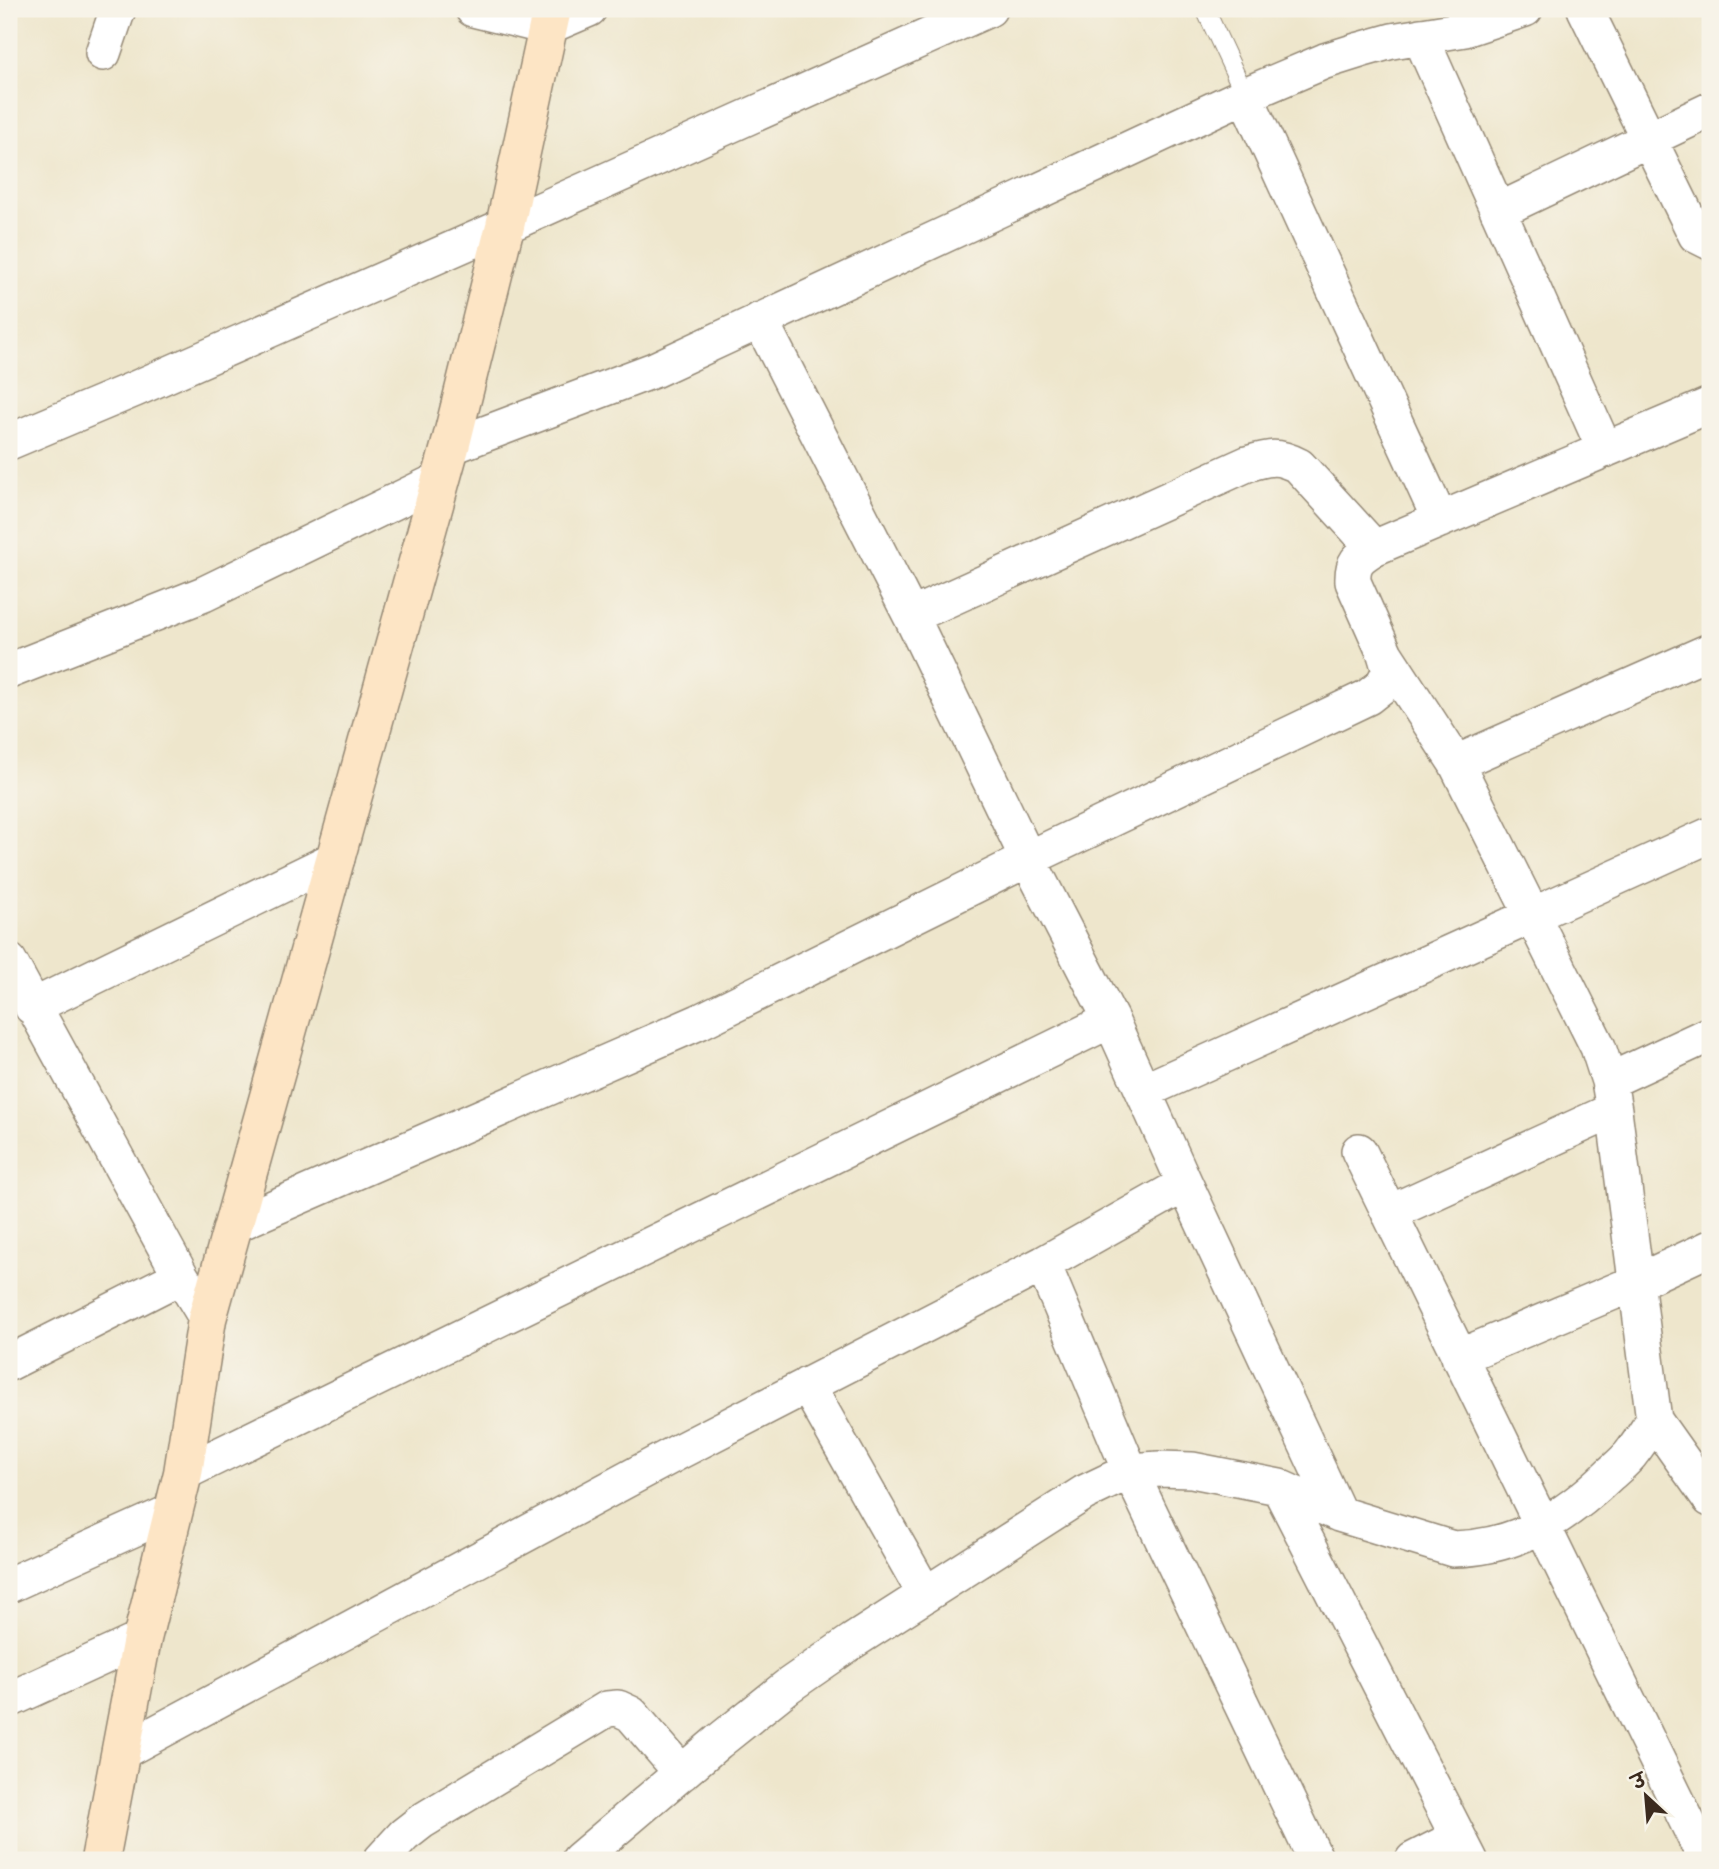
<svg xmlns="http://www.w3.org/2000/svg" width="1719" height="1869" font-family="'Balsamiq Sans','Playpen Sans Deva',sans-serif">
	<style>
		.lines { fill: none; stroke-linecap: round; stroke-linejoin: round }
		.lane-casing { stroke: #948875; stroke-width: 20 }
		.street-casing { stroke: #948875; stroke-width: 38 }
		.secondary-casing { stroke: #948875; stroke-width: 41 }
		.lane { stroke: #fff; stroke-width: 18 }
		.street { stroke: #fff; stroke-width: 35 }
		.secondary { stroke: #fde5c5; stroke-width: 38 }
	</style>
	<rect width="100%" height="100%" fill="#f7f3e8"/>
	<filter id="ink" filterUnits="userSpaceOnUse"><feTurbulence type="fractalNoise" baseFrequency=".0143" numOctaves="2"/><feDisplacementMap in="SourceGraphic" scale="14" xChannelSelector="R" yChannelSelector="G"/><feConvolveMatrix kernelMatrix="1 2 1 2 8 2 1 2 1" color-interpolation-filters="sRGB"/></filter>
	<filter id="wash" filterUnits="userSpaceOnUse"><feTurbulence type="fractalNoise" baseFrequency=".00686" numOctaves="4" result="noise"/><feDisplacementMap in="SourceGraphic" scale="28" xChannelSelector="R" yChannelSelector="G"/><feGaussianBlur stdDeviation="1.57" result="paint"/><feColorMatrix in="noise" values="0 0 0 0 0 0 0 0 0 0 0 0 0 0 0 0 0 1.4 0 .05"/><feComposite in="paint" operator="in"/></filter>
	<g filter="url(#wash)">
		<rect width="100%" height="100%" fill="#eee6cc"/>
	</g>
	<g filter="url(#ink)">
		<g class="lines">
			<g class="lane-casing">
				<path id="lane" d="M1205 9 1245 95"/>
			</g>
			<g class="street-casing">
				<path id="street" d="M473 9 547 27 589 9
					M1585 9 1696 235 1710 242
					M1420 36 1605 450
					M103 53 118 9
					M1245 95 1440 520
					M1498 211 1710 110
					M760 320 911 616
					M9 442 135 389 505 226 989 9
					M450 447 654 370 1245 95 1325 61 1360 50 1392 41 1465 29 1525 9
					M1710 651 1456 763 1598 1047 1609 1081 1614 1110 1654 1420 1710 1499
					M1385 654 1456 763
					M9 671 204 594 439 480
					M9 961 181 1276 207 1319
					M32 1007 337 858
					M1609 1081 1710 1034
					M1144 1091 1710 835
					M1359 1151 1706 1860
					M1389 1213 1614 1110
					M234 1225 699 1022 1028 859 1368 697 1382 686 1390 671 1385 654 1353 582C1352 562 1358 558 1374 548L1710 405
					M1043 1264 1130 1471 1316 1860
					M1459 1357 1637 1282 1710 1248
					M9 1363 181 1276
					M807 1385 925 1594
					M183 1473 1111 1020
					M1279 1487 1470 1860
					M1339 1514 1185 1184 1111 1020 1028 859 911 616 1247 464C1270 457 1278 455 1299 466L1374 548
					M9 1585 173 1511
					M9 1700 142 1639
					M123 1751 680 1451 1043 1264 1185 1184
					M381 1860 404 1835 422 1821 607 1709 618 1708 631 1714 682 1773
					M579 1860 718 1742 788 1686 853 1641 1084 1493 1130 1471 1159 1469 1192 1470 1279 1487 1339 1514 1453 1549C1516 1548 1566 1517 1610 1474 1618 1467 1627 1460 1633 1451 1641 1441 1647 1430 1654 1420
					M1413 1860 1458 1837"/>
			</g>
			<g class="secondary-casing">
				<path id="secondary" d="M100 1860 142 1639 183 1473 207 1319 450 447 505 226 552 9"/>
			</g>
			<use href="#lane" class="lane"/>
			<use href="#street" class="street"/>
			<use href="#secondary" class="secondary"/>
		</g>
	</g>
	<rect width="1719" height="1869" fill="none" stroke="#f7f3e8" stroke-width="35"/>
	<g transform="translate(1646 1796) rotate(334)" stroke="#f7f3e8" stroke-width="5" paint-order="stroke">
	<path d="M0-5L12 26L0 18L-12 26Z" fill="#3b2a1e"/>
	<text y="-10" font-size="19" font-weight="bold" text-anchor="middle" fill="#3b2a1e">उ</text>
	</g>
</svg>
